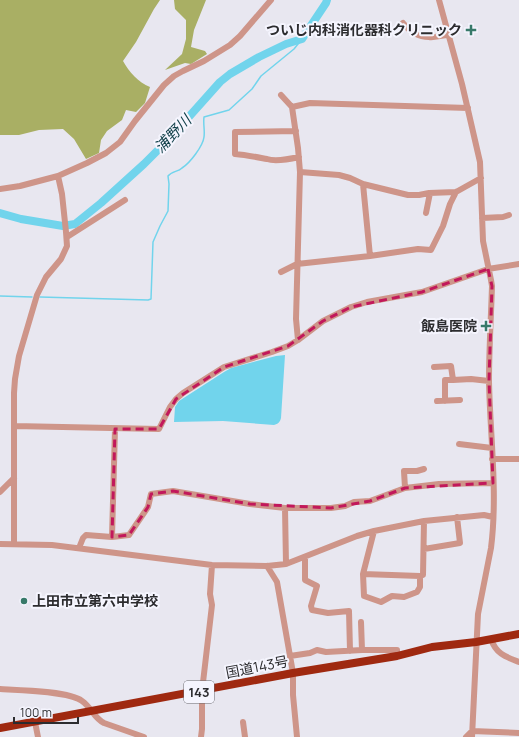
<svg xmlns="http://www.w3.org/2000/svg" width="519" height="737" font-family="Manrope,'Noto Sans JP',sans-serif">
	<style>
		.forest { fill: #a9af64 }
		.water { fill: #71d4ec }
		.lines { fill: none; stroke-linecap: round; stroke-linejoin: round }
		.stream { stroke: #71d4ec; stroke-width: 1.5 }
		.river { stroke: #71d4ec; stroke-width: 8 }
		.minor { stroke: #ce9589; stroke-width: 6 }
		.highway { stroke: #9f2910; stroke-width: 8 }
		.marked { fill: none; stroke: #c2185b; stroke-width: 3; stroke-dasharray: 8 5; stroke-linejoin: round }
		.poi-dot { fill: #377969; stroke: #f5f5fe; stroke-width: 1.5 }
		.labels { text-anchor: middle; stroke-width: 4; stroke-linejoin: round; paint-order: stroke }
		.shield { fill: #f5f5fe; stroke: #68686d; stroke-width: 1 }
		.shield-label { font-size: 13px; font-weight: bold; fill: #2c2c2f }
		.poi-label { font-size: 14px; font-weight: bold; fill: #2c2c2f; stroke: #f5f5fe; text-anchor: end }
		.street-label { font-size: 14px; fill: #2c2c2f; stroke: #f5f5fe }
		.water-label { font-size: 15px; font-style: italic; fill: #0f3e48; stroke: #f5f5fe }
	</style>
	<rect width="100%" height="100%" fill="#e8e7f0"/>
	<path class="forest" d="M0 0H160L154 9 136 42 123 61C129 72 138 82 150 87L145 103 136 112 126 110 122 120 107 131 101 140 99 153 86 159 74 139 63 129 39 130 19 135H0Z
		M174 0H206L194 30 191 47 205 51 207 54 191 64 185 63 165 70 182 54 186 39V20L175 9Z"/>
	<path class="water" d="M285 355 281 418C280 422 278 424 274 425L223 421 174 422 175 407 179 401 224 372 231 368 276 356Z"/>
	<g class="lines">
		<path class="stream" d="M0 296 32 297
			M40 297 148 300 151 299 153 242 160 226 168 211 169 184 168 176C172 171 178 172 182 168 190 163 203 146 204 137 205 130 203 124 204 117L229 110 252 89 261 76 294 49 302 39"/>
		<path class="river" d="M0 213 21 219 63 226 75 224 101 203 144 164 170 138 220 82 230 74 259 57 286 44 302 39 326 3 327 0"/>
		<path class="minor" d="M439 0 462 84 480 162 483 241 491 280 492 286C491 318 489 349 489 381 490 436 498 493 491 548L478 614 472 737
			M403 23C409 31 418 37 429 37 435 38 442 35 449 35
			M281 95 292 107 298 148 300 172 296 319 298 340
			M292 107 310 103 468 108
			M296 131 235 132V154C246 155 256 157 267 159 276 162 290 159 299 157
			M300 172 339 175 350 178 363 184 408 195H419L429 193 456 192 481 178
			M363 184 370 256
			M0 189 20 186 58 176 87 163 106 153 120 142 135 121 164 85 174 76 183 71 204 61 230 45 240 36 271 0
			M426 213 430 193
			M482 218 503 217 509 215
			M67 237 125 200
			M281 272 297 264 370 256 418 249 431 250 443 226 450 204 456 192
			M434 367 451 366 453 380 471 379 489 381
			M437 401 460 400
			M445 401V380H453
			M14 426 159 429 170 407 176 399 183 393 224 367 272 352 288 346 298 340 323 321 351 307 367 302 422 292 488 269 519 264
			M459 444 492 448
			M492 459H519
			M405 488 404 471H417L424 469
			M0 492 14 478
			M285 508 286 564
			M374 531 363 574 364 596 381 602 392 596 404 597 417 592 420 587V576
			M112 537 115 429
			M0 544 52 545 212 565 267 566 286 564 357 536 374 531 424 521 484 515 493 517
			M14 544V393L15 379 19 356 37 295 46 277 61 259 67 246 66 232 62 194 58 176
			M79 548 83 538 86 535 112 537 129 535 148 507 151 494 173 491 250 504 285 508H331L345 506 354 502 370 501 405 488 439 484 493 483
			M424 549 460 543 457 517
			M305 557V580L317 586 311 606 312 610 328 613 349 611 350 651
			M267 566 277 582 293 673V695L297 737
			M363 574 420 576 423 575 424 521
			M361 622 362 650
			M491 639C496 654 506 657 519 662
			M290 656 310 653 317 650 326 652 362 650H397V656
			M0 689C18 690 70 691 82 701 91 707 94 718 104 723L144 737
			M35 722 38 737
			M243 722 245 737
			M201 737 202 729V691L212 605 210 594 212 565
			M466 737 472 731 519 733"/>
		<path class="highway" d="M0 728 293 673 397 656 432 647 476 642 519 634"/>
	</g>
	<path class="marked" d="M488 269 492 286 489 381 493 483 405 488 370 501 331 508 250 504 173 491 151 494 148 507 129 535 112 537 115 429H159L176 399 224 367 288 346 323 321 351 307 422 292Z"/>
	<g class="poi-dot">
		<path d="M469 24h4v4h4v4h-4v4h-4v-4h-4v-4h4z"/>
		<path d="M484 320h4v4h4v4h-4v4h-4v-4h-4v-4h4z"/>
		<circle cx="24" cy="601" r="4"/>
	</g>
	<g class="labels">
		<rect class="shield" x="184" y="681" width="30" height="22" rx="3"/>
		<g class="shield-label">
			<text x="199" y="697">143</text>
		</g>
		<g class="poi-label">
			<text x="462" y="35">ついじ内科消化器科クリニック</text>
			<text x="477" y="331">飯島医院</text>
			<text x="32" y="606" text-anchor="start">上田市立第六中学校</text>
		</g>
		<g class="street-label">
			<text transform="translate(257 667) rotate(-11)" y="5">国道143号</text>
		</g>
		<g class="water-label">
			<text transform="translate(173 134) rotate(-46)" y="5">浦野川</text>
		</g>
	</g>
	<path d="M14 717v6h64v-6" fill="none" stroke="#2c2c2f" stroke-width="2"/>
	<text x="20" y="717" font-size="12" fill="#2c2c2f" stroke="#f5f5fe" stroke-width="3" paint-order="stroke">100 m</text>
</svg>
